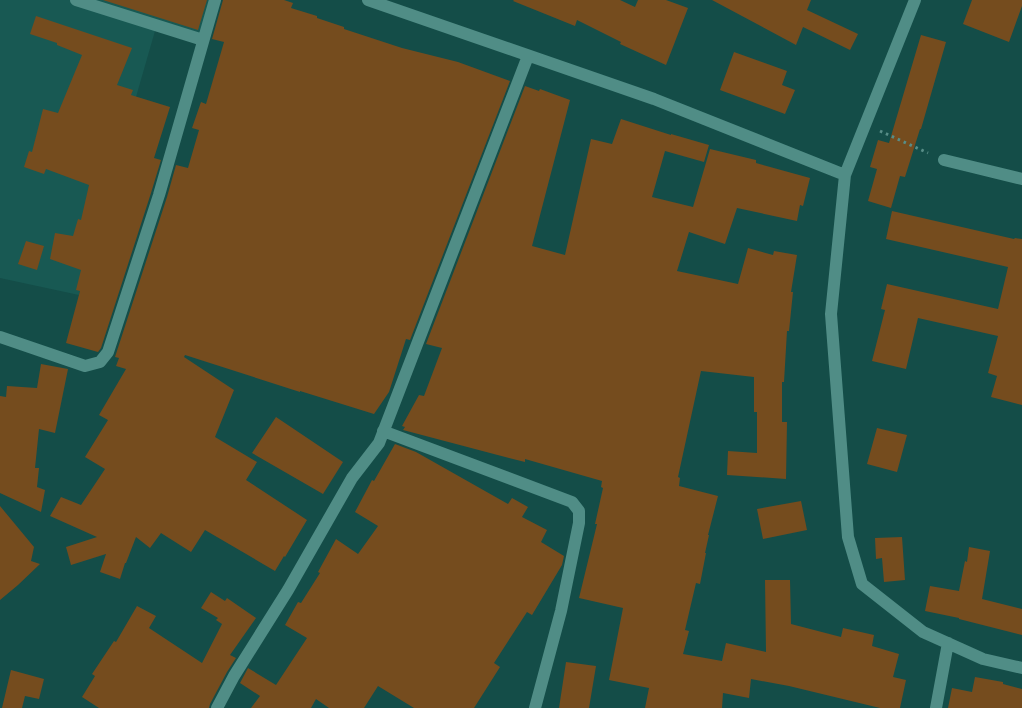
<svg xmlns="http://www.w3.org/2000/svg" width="1022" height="708" font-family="'Varela Round',sans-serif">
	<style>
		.built { fill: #185953 }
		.building { fill: #754c1e }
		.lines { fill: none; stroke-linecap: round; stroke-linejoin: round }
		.path { stroke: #588e88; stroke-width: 3; stroke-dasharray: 2.5 4; stroke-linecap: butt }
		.minor { stroke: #508d86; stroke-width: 12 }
	</style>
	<rect width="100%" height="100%" fill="#144d48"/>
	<path class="built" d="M0 0H212L200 45 157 24 79 295 0 278Z"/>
	<path class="building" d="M103 0H207L198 30Z
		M223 0H284L293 3 291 8 317 16V18L344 27V29L402 48 458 62 510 81 410 340 406 339 389 392 374 414 300 391V392L185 355 184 357 234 390 215 437 257 462 246 480 307 520 285 557 284 556 275 571 205 530 191 552 161 533 150 548 136 537 126 563H125L120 579 100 572 106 554 71 565 66 547 97 537 50 516 61 497 81 505 105 469 85 457 108 420 99 415 126 369 116 366 119 358 115 357 167 197 176 165 188 168 199 130 192 128 201 102 206 104 224 42 212 39Z
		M514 0H620L635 7 638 0H666L688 8 666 65 620 44 621 42 577 20 575 26 513 1Z
		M712 0H811L807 10 858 34 850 50 803 27 796 45Z
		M972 0H1022V6L1009 42 963 24Z
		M36 16 132 48 117 85 133 90 131 95 170 107 154 158 161 160 151 193 101 348 98 352 66 343 80 291 76 290 81 270 50 259 55 233 73 236 78 219 81 220 89 185 46 169 44 174 24 167 29 151 32 152 43 109 58 113 82 55 57 45V43L30 34Z
		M921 35 946 42 921 129H920L905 177 900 176 891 208 868 201 877 169 870 167 878 140 889 143Z
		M734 52 787 71 782 85 795 90 785 114 720 90Z
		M525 86 539 91 540 89 570 100 532 246 565 255 591 139 612 144 621 119 671 135V134L709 145 704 162 665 151 652 197 693 207 710 149 756 160V163L810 178 803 206 800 205 797 221 737 208 725 244 689 232 677 271 738 284 748 248 773 255 774 251 797 255 791 292H793L789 331H787L784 382H782V422H787L786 479 727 475 728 451 757 453V412H754V377L701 371 678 477 680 478 679 486 718 496 708 535H709L705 553H706L700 584 696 583 685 630 689 631 683 654 722 661 726 643 766 652 765 580H790L791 624 841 637 843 628 874 635 872 646 899 654 893 677 906 680 900 708H880L789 686 751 679 749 698 723 693 722 708H645L649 688 609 680 623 608 579 598 597 524H595L603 488 601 487 602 481 525 459V462L509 458 403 430 405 427 402 426 419 395 424 396 442 348 426 344Z
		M892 211 1014 239 1015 238 1022 239V405L991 397 997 376 988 373 998 336 918 318 906 369 872 361 885 310 881 309 887 284 998 309 1008 267 886 239Z
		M26 241 44 246 37 270 18 264Z
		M41 364 68 369 55 433 39 429 35 468H39L37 487 45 490 41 512 0 493V396L6 397 7 386 37 388Z
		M276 417 343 462 323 494 252 453Z
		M877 428 907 435 897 472 867 464Z
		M395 444 416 452 508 504 512 498 528 507 522 517 547 530 541 542 564 556 562 565 532 615 527 612 494 663 500 667 474 708H414L378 686 364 708H329L316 699 311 708H251L260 696 240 683 248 668 276 685 307 638 285 625 298 602 301 603 320 573 318 572 336 539 358 554 378 526 355 512 372 480 374 481Z
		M801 501 807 530 763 539 757 509Z
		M0 506 34 547 31 561 40 564 18 585 0 600Z
		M902 537 905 580 884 582 882 558 876 559 875 538Z
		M969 547 990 551 982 599 1022 609V635L959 619V618L925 611 930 586 959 591 965 561 967 562Z
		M211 592 225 601 227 598 256 618 230 655 236 658 227 672 210 704 209 708H99L82 697 95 676 92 674 114 641 116 642 137 606 156 616 149 628 202 663 222 624 216 620 218 618 201 608Z
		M566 662 596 666 589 708H559Z
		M11 670 44 679 39 699 25 696 22 708H2Z
		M975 677 1003 682V684L1022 689V708H948L952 688 972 692Z"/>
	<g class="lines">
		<path class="path" d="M880 131 928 153"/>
		<path class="minor" d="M76 0 203 40
			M368 0 654 99 845 175
			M915 0 845 175 831 314 848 537 862 584 923 632 983 659 1022 668
			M944 160 1022 179
			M0 337 85 366 100 362 108 352 159 195 215 0
			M383 431 572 502 579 511V523L561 611 535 708
			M217 708 234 676 288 590 352 478 379 443 528 56
			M936 708 948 643"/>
	</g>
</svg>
